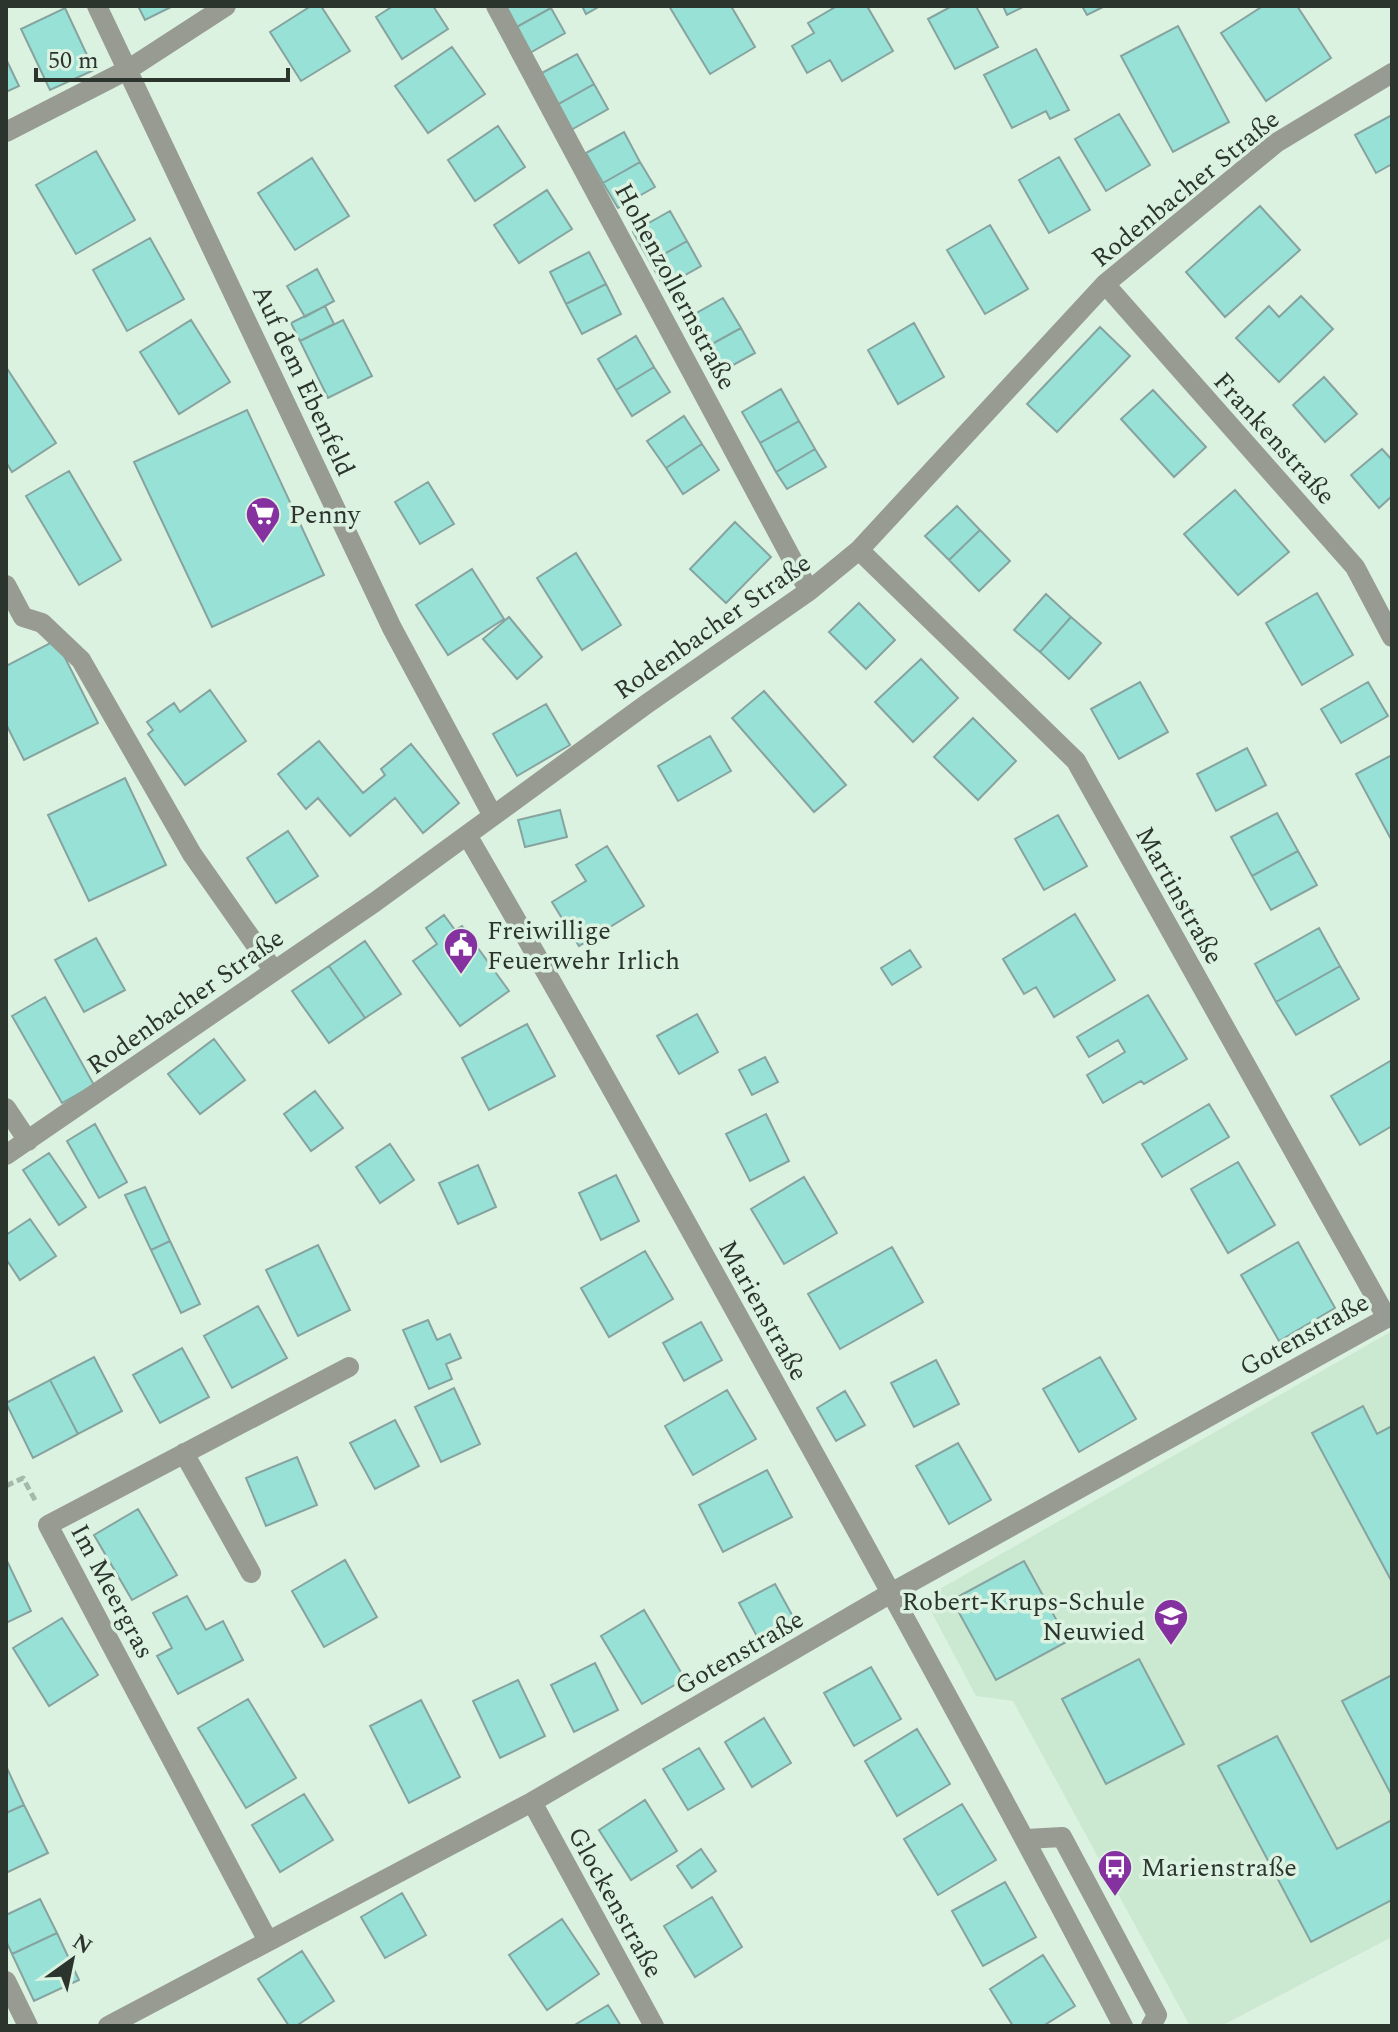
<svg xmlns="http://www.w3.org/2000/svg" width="1398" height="2032" font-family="Spectral,serif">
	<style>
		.built { fill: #cbe8d1 }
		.building { fill: #97e1d7; stroke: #86a39f; stroke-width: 2 }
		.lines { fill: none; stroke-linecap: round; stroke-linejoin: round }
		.path { stroke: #a6b8aa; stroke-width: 5; stroke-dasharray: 8 4; stroke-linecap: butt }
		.minor { stroke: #989b91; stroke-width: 20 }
		.labels { text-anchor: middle; stroke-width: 7; stroke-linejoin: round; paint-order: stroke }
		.street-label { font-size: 26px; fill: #2b342d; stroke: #dcf2e0 }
		.poi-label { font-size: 26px; fill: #2b342d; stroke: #dcf2e0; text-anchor: start }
	</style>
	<rect width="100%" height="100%" fill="#dcf2e0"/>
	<path class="built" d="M1392 1331V1937L1221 2026H1190L1013 1701 976 1696 924 1598Z"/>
	<path class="building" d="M138 6H173L145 20Z
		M311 6H321L350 51 301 81 270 32Z
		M393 6H433L448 29 402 59 376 17Z
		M501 6H550L551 8 513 29Z
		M582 6H600L586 14Z
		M669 6H731L755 47 710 74Z
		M837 6H867L893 51 842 81 830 60 807 73 792 46 814 33 808 23Z
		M952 6H976L998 47 955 69 928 19Z
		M1003 6H1025L1007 15Z
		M1082 6H1105L1087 15Z
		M1263 6H1297L1331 58 1266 101 1221 33Z
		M65 8 94 70 50 90 21 29Z
		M551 8 565 33 528 54 513 29Z
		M1178 26 1229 122 1173 152 1121 56Z
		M452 47 485 94 428 133 395 86Z
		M1036 49 1069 110 1050 119 1046 111 1012 128 984 75Z
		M577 54 594 84 557 105 540 74Z
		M6 59 19 86 6 92Z
		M594 84 608 109 571 130 557 105Z
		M1119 114 1150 165 1106 191 1075 139Z
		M1392 115V164L1376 173 1355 135Z
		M498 126 525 167 475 201 448 160Z
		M624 132 640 162 603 183 586 153Z
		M96 151 135 220 76 254 36 185Z
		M1059 157 1090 210 1049 233 1019 180Z
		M312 158 349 216 295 250 258 193Z
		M640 162 655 187 618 208 603 183Z
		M547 190 572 229 519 263 494 225Z
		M1260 206 1300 250 1225 317 1186 272Z
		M670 211 687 241 650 262 633 232Z
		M990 225 1028 289 985 314 947 250Z
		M150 238 184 299 127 331 93 270Z
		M687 241 701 266 664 287 650 262Z
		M589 252 606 284 566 304 550 272Z
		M317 269 334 301 305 317 287 286Z
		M606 284 621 314 582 334 566 304Z
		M1301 296 1333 329 1279 382 1236 338 1269 306 1279 317Z
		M723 298 741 328 703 349 686 319Z
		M325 306 334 324 300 341 291 323Z
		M191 320 230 382 179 414 140 352Z
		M343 320 372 376 328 398 300 341Z
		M914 323 944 377 898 404 868 350Z
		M1100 327 1130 356 1057 432 1027 404Z
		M741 328 755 353 717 374 703 349Z
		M636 336 654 367 616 390 598 359Z
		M6 367 56 443 12 472 6 462Z
		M654 367 670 392 632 416 616 390Z
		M1324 377 1357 414 1325 442 1293 405Z
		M781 389 799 421 760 443 742 412Z
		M1153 390 1206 447 1174 477 1121 419Z
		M247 410 324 575 212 627 134 462Z
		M684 416 702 444 666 468 647 441Z
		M799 421 815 449 776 472 760 443Z
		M702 444 719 470 683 494 666 468Z
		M815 449 826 467 787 489 776 472Z
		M1382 449 1392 460V496L1379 508 1351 475Z
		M69 471 121 560 79 585 26 496Z
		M428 482 454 524 420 544 395 502Z
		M1235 490 1289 552 1238 595 1184 534Z
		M957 506 980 530 949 560 925 536Z
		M735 522 771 557 726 603 690 569Z
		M980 530 1010 561 979 591 949 560Z
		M576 553 621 625 582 650 537 578Z
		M472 569 504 619 448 655 416 605Z
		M1317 593 1353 655 1302 685 1266 623Z
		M1046 594 1071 617 1040 652 1014 630Z
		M859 603 895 640 866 669 829 632Z
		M509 617 542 657 517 679 483 639Z
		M1071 617 1101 643 1069 679 1040 652Z
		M56 640 98 723 24 760 6 724V666Z
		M921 659 958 698 913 742 875 702Z
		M1140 682 1168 732 1119 759 1091 709Z
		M1368 682 1388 716 1341 743 1321 709Z
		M210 690 246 741 185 785 148 734 153 730 147 722 174 703 180 712Z
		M764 691 846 785 814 812 732 718Z
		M546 704 570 745 517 776 493 734Z
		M973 718 1016 761 978 800 934 757Z
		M710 736 731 771 678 801 658 766Z
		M319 741 363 793 385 775 381 769 411 744 459 803 423 833 395 798 350 836 318 798 306 809 278 774Z
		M1247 748 1266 785 1216 811 1197 774Z
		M1392 755V841L1356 774Z
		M125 778 166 865 89 901 48 815Z
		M560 810 567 837 525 847 518 820Z
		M1277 813 1298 851 1252 876 1231 837Z
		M1058 815 1087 866 1044 890 1015 839Z
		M288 831 318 876 276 903 247 858Z
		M607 846 644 906 579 946 552 902 586 881 576 865Z
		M1298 851 1317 885 1271 910 1252 876Z
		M1075 914 1115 980 1054 1017 1036 987 1024 994 1003 959Z
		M444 915 455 930 462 926 509 991 460 1026 413 961 437 944 426 928Z
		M1319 928 1340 966 1276 1002 1255 964Z
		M96 938 125 990 84 1012 55 960Z
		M365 941 401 994 365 1018 329 966Z
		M910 950 921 967 892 985 881 968Z
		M329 966 365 1018 329 1043 292 991Z
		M1340 966 1359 999 1296 1035 1276 1002Z
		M1148 995 1187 1059 1144 1084 1141 1081 1103 1103 1087 1075 1125 1052 1118 1040 1089 1057 1077 1037Z
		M45 997 94 1085 62 1103 12 1016Z
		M697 1014 718 1052 679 1074 657 1036Z
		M527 1024 555 1076 489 1110 462 1058Z
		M214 1039 245 1080 200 1114 168 1074Z
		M765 1057 778 1082 752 1095 739 1070Z
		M1392 1060V1126L1360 1145 1331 1096Z
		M315 1091 343 1128 311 1151 284 1114Z
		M1209 1104 1229 1137 1162 1177 1142 1144Z
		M766 1114 789 1161 750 1181 726 1134Z
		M95 1124 127 1182 99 1198 67 1141Z
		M390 1144 414 1180 380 1203 356 1167Z
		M49 1153 86 1207 59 1225 23 1170Z
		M1238 1162 1275 1225 1228 1253 1191 1189Z
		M478 1165 496 1207 458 1224 439 1183Z
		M616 1175 639 1221 601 1240 579 1193Z
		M804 1177 837 1233 784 1264 751 1209Z
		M145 1187 170 1241 151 1250 125 1195Z
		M30 1219 56 1256 20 1280 6 1259V1235Z
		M170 1241 200 1304 181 1313 151 1250Z
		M1298 1242 1335 1308 1279 1341 1241 1275Z
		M318 1245 350 1310 298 1336 266 1270Z
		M892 1247 923 1302 840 1349 808 1294Z
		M645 1251 673 1299 609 1337 581 1288Z
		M258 1306 287 1358 232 1388 204 1336Z
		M428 1320 437 1340 450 1334 461 1358 446 1364 452 1379 429 1389 403 1330Z
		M701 1322 722 1360 684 1381 663 1343Z
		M182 1348 209 1397 160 1423 133 1375Z
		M94 1357 122 1411 78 1434 50 1380Z
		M1100 1357 1136 1419 1079 1452 1043 1389Z
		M936 1360 959 1404 914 1427 891 1383Z
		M50 1380 78 1434 33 1458 6 1403Z
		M454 1388 480 1444 441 1462 415 1407Z
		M727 1390 756 1439 693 1475 665 1426Z
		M845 1391 865 1425 836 1441 817 1408Z
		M1363 1406 1377 1434 1392 1426V1582L1312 1433Z
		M395 1420 419 1466 375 1489 350 1443Z
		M958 1443 991 1500 949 1524 916 1466Z
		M297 1457 317 1505 266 1526 246 1478Z
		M767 1470 792 1517 723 1552 699 1505Z
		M138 1509 177 1575 132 1600 94 1535Z
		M345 1560 377 1617 324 1647 292 1591Z
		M7 1561 31 1611 6 1623V1562Z
		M1024 1561 1068 1641 996 1680 952 1600Z
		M775 1584 796 1622 760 1642 739 1603Z
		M187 1596 206 1630 223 1621 243 1660 178 1694 157 1656 172 1648 153 1613Z
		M644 1610 685 1679 642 1704 601 1636Z
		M62 1618 98 1675 49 1706 13 1648Z
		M1139 1659 1184 1744 1106 1784 1062 1699Z
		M595 1663 618 1710 574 1732 551 1685Z
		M871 1667 901 1719 854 1746 824 1693Z
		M1392 1675V1796L1342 1701Z
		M518 1680 545 1736 500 1758 473 1701Z
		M248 1699 296 1778 246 1808 198 1728Z
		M421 1700 460 1777 409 1803 370 1726Z
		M764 1718 791 1763 752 1787 725 1742Z
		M917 1729 950 1784 897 1816 865 1761Z
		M1277 1736 1337 1849 1392 1820V1900L1311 1942 1218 1766Z
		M699 1748 724 1789 688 1810 663 1769Z
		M6 1766 24 1805 6 1813Z
		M304 1794 333 1840 280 1872 252 1825Z
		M645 1800 677 1851 631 1880 599 1830Z
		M962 1804 996 1860 938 1895 904 1839Z
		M24 1805 48 1853 6 1873V1813Z
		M701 1849 716 1871 692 1888 677 1866Z
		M1005 1882 1036 1937 983 1966 952 1911Z
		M402 1893 426 1935 385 1958 361 1917Z
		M712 1897 742 1947 695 1977 664 1926Z
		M40 1899 57 1933 12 1954 6 1941V1915Z
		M562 1919 599 1974 547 2010 509 1955Z
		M57 1933 79 1980 34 2001 12 1954Z
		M302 1951 334 2001 296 2026H289L258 1979Z
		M1043 1955 1075 2006 1043 2026H1013L990 1989Z
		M608 2005 621 2026H573Z"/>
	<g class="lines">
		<path class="path" d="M6 1486 23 1478 36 1502"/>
		<path class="minor" d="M97 6 392 628 493 816
			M496 6 809 591
			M6 132 129 69 226 6
			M1105 284 1355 567 1392 637
			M859 550 1076 761 1387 1318
			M6 585 23 617 42 623 81 660 192 854 274 971
			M467 835C576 1022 680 1211 785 1401 900 1608 1014 1816 1123 2026
			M6 1108 28 1141
			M6 1155 375 902 648 703 809 591 859 550 1105 284 1276 143 1392 73
			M184 1453 251 1573
			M532 1802 654 2026
			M1026 1839 1062 1837 1157 2015 1151 2026
			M268 1941 48 1525 349 1367
			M6 1981 28 2026
			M108 2026 532 1802 891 1593 1392 1315"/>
	</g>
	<defs>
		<g id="supermarket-pin" transform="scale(1.8)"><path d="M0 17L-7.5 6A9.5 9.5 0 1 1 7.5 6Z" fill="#85319f" stroke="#dcf2e0"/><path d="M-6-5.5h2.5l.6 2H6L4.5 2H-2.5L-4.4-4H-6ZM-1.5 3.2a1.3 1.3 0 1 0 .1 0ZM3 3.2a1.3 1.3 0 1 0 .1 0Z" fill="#fff"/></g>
		<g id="civic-pin" transform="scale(1.8)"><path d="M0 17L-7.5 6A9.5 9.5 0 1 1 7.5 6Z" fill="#85319f" stroke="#dcf2e0"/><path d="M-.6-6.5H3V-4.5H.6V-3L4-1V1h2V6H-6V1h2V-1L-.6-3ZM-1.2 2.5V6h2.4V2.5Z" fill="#fff"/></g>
		<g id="school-pin" transform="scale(1.8)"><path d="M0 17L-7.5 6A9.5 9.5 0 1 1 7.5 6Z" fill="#85319f" stroke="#dcf2e0"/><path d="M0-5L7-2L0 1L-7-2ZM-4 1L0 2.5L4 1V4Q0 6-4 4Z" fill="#fff"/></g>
		<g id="bus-pin" transform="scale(1.8)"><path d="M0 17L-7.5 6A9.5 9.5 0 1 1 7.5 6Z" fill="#85319f" stroke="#dcf2e0"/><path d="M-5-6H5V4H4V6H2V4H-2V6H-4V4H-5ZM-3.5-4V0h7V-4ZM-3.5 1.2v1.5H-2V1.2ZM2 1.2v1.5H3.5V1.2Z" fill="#fff"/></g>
	</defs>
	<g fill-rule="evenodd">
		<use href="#supermarket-pin" x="263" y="514"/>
		<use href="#civic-pin" x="461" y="945"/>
		<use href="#school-pin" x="1171" y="1616"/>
		<use href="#bus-pin" x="1115" y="1867"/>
	</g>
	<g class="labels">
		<g class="street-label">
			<text transform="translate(1185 188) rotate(-39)" y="9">Rodenbacher Straße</text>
			<text transform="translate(676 286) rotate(62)" y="9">Hohenzollernstraße</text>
			<text transform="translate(304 380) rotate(65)" y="9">Auf dem Ebenfeld</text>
			<text transform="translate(1275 438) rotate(48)" y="9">Frankenstraße</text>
			<text transform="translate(712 626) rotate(-35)" y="9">Rodenbacher Straße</text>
			<text transform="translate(1180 895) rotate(61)" y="9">Martinstraße</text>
			<text transform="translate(185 1001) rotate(-35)" y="9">Rodenbacher Straße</text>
			<text transform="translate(764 1310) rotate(61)" y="9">Marienstraße</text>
			<text transform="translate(1304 1334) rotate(-29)" y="9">Gotenstraße</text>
			<text transform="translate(113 1591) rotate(62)" y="9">Im Meergras</text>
			<text transform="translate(739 1652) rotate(-30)" y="9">Gotenstraße</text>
			<text transform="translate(616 1902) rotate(61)" y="9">Glockenstraße</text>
		</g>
		<g class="poi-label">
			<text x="289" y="523">Penny</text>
			<text x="487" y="939">Freiwillige<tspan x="487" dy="30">Feuerwehr Irlich</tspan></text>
			<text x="1145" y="1610" text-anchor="end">Robert-Krups-Schule<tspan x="1145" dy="30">Neuwied</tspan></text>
			<text x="1141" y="1876">Marienstraße</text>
		</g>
	</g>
	<rect width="1398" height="2032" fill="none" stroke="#2b342d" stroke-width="16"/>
	<g transform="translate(72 1960) rotate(33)" stroke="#dcf2e0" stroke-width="6" paint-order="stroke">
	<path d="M0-6L14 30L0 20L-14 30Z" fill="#2b342d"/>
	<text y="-12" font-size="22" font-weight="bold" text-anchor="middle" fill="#2b342d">N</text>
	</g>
	<path d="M36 68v12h252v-12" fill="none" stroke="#2b342d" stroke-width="4"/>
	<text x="48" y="68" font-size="24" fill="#2b342d" stroke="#dcf2e0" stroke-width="6" paint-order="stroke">50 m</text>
</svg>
